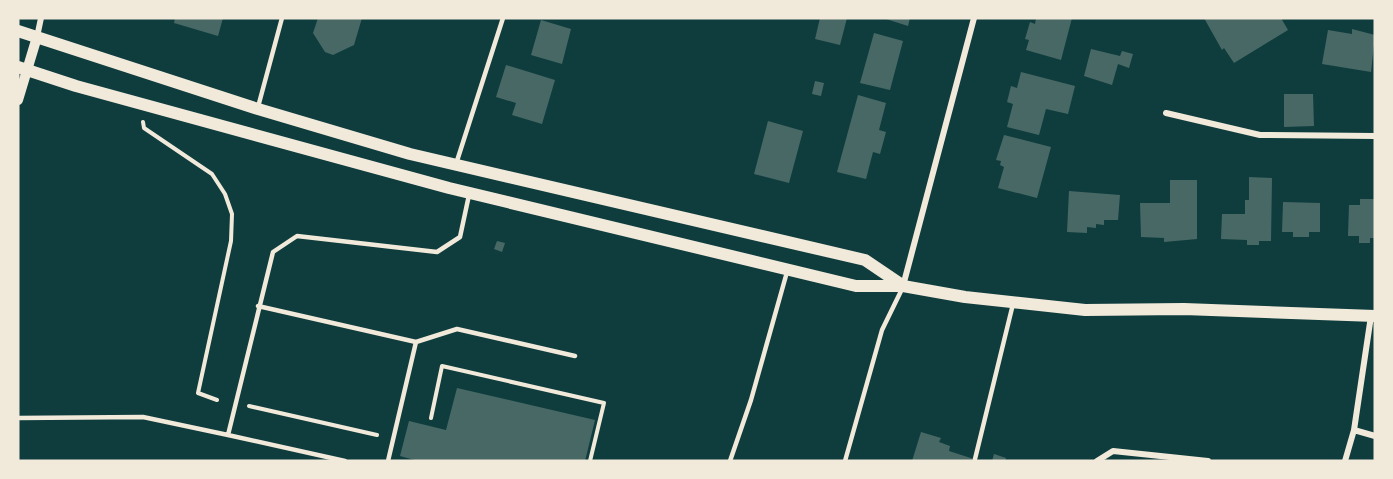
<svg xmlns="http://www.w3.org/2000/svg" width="1393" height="479" font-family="'Titillium Web',sans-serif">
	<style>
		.building { fill: #486865 }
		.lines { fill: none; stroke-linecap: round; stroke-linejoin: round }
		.path { stroke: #f1e9da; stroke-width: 4 }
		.service { stroke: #f1e9da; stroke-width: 4.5 }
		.minor { stroke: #f1e9da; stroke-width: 6 }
		.tertiary { stroke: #f1e9da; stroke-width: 10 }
		.secondary { stroke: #f1e9da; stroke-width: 12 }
	</style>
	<rect width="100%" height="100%" fill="#0f3d3e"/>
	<path class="building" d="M175 18H223L218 36 174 23Z
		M318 18H362L354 45 333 55 325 52 313 33Z
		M820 18H847L840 45 815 39Z
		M883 18H910L908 26Z
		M1036 18H1072L1061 60 1026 50 1029 40 1025 39 1030 22 1035 24Z
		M1204 18H1281L1288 30 1234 63 1224 48 1222 50Z
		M541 20 571 29 562 64 531 55Z
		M1352 29 1375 35 1371 72 1322 64 1328 30 1352 34Z
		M874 33 903 41 890 90 860 83Z
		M1091 49 1120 56 1122 51 1133 54 1129 68 1118 64 1112 85 1084 76Z
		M506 65 555 80 542 124 512 115 516 103 496 97Z
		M1021 72 1075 86 1068 114 1046 109 1039 135 1007 127 1013 104 1007 102 1011 86 1017 88Z
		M815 81 824 83 821 96 812 94Z
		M1284 94H1313L1314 126 1284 127Z
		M858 95 886 103 879 130 886 132 880 154 873 152 866 179 837 172Z
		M768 121 803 131 789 183 754 174Z
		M1004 135 1051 147 1037 198 998 188 1004 167 1000 165 1001 161 996 160Z
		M1249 177 1272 178 1271 241H1259V245H1247V240L1221 239 1222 214H1245V200H1249Z
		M1170 180H1197V239L1164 242V238L1141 237 1140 203H1170Z
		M1069 191 1120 195 1118 220H1104V225L1096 224V228L1087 227V233L1067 232Z
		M1360 199H1375V238H1370V243H1359V236H1348L1349 205H1360Z
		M1283 202 1320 203V232H1309V237H1293V232H1282Z
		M497 241 505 243 502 252 494 249Z
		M457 388 595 420 585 461H418L400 456 409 421 446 430Z
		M921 432 941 438 939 442 950 446 949 451 980 461H912Z
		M994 454 1006 458 1005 461H992Z"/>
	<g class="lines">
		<path class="path" d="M143 122 144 128 212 174 225 194 232 214 231 241 198 393 217 400
			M249 406 377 435
			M431 418 442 366 604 403 590 461"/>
		<path class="service" d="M258 107 282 18
			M456 164 503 18
			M258 306 416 342 388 461
			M416 342 457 329 575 356
			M18 418 143 417 228 435
			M975 459 1013 304
			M345 461 228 435 273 252 297 236 437 252 460 237 469 195
			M730 461 751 400 787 272
			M845 461 882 330 902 289"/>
		<path class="minor" d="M37 37 41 18
			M1166 113 1260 135 1375 136
			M903 286 974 18
			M1371 316 1354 430 1375 436
			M1097 461 1113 451 1208 461
			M1345 461 1354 430"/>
		<path class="tertiary" d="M18 100 37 37"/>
		<path class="secondary" d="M18 31 258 109 410 154 865 260 902 285
			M18 67 76 86 449 188 856 286H903L965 297 1085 310 1184 309 1375 316"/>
	</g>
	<rect width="1393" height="479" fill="none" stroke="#f1e9da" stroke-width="39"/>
</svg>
